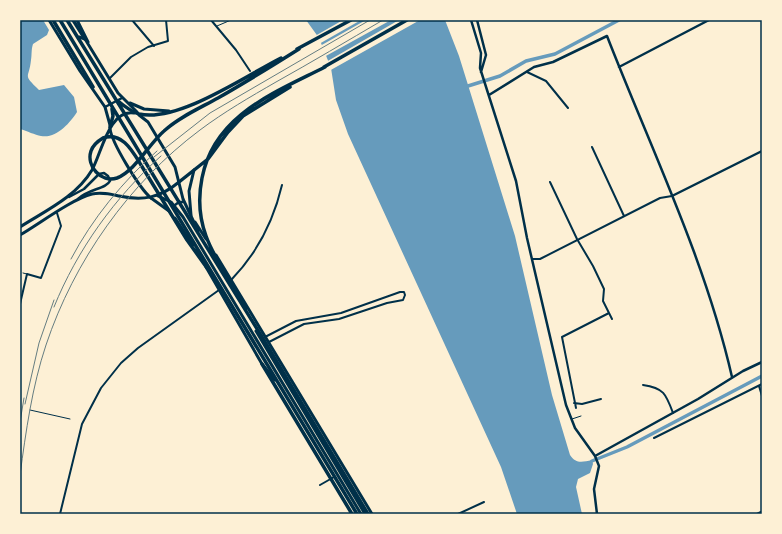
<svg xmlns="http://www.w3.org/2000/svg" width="782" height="534" font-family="Helvetica,sans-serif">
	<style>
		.water { fill: #669bbc }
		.pier { fill: #fdf0d5 }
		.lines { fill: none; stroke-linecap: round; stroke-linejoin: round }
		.canal { stroke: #669bbc; stroke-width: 3.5 }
		.service { stroke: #003049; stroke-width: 1 }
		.minor { stroke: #003049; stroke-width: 2 }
		.tertiary { stroke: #003049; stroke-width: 2.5 }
		.secondary { stroke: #003049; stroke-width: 3 }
		.primary { stroke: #003049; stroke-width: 3 }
		.trunk { stroke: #003049; stroke-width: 3.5 }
		.rail { stroke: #657d81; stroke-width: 1 }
		.neatline { fill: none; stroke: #003049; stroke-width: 1.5 }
	</style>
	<rect width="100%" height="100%" fill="#fdf0d5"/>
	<path class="water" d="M20 20H43L49 30 47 35 33 44C31 50 32 55 31 60 29 80 22 73 39 90L64 85 74 97 77 112C70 123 56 139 41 136 35 135 27 131 20 129Z
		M306 20H445L459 56 515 236 552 395 570 455C576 464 582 462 592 460L593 464 590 473 578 479 576 487 582 514H517L501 467 348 134 336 100 331 68 319 38Z"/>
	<path class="pier" d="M343 20H361L319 44 315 36Z
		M366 20H391L324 57 320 46Z
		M399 20H420L329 71 326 62Z"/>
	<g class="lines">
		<path class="canal" d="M468 86 500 76 526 61 555 54 619 20
			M592 461 627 447 762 376"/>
		<path class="service" d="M217 26 231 20
			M23 273 27 274
			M30 410 70 419
			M572 419 581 416"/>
		<path class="minor" d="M132 20 154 46
			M211 20 236 50 250 71
			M527 72 546 81 568 108
			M110 78 131 57 148 47 168 41 166 20
			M592 147 624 216
			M550 182 577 239 593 266 604 289 603 301 612 319
			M532 259H540L660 198 672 196
			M232 279C257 253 274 219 282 185
			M20 304 27 274 41 278 61 226 57 213
			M265 337 296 321 341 313 400 292H404L405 295 403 300 387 303 339 319 304 324 269 342
			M643 385C664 388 666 394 673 413
			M759 386 762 396
			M574 403 582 404 601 399
			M576 408 562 337 609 313
			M654 438 762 384
			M320 485 334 477
			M60 514 82 424 101 388 121 363 138 348 219 290
			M458 514 484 502"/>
		<path class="tertiary" d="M471 20 481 53 480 68 516 181 527 238 566 405 575 428 595 456 599 466 594 489 597 514
			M477 20 486 55 481 72
			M619 67 709 20
			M489 95 534 67 553 62 607 36C651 149 705 259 732 377
			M105 107 122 98
			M672 196 762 151
			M69 197 84 189 99 174 104 173 108 176 110 181C106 189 88 189 78 199
			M175 205 179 202H184
			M595 456 698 399 743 371 762 362
			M757 514 761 512 762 514"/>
		<path class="secondary" d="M49 20 80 71 105 107 110 125
			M77 20 88 42
			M79 37 85 39 118 93 137 112
			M130 103 144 109 169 111
			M151 198 169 211
			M191 215 189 191 194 170
			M175 218 193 245
			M195 222 206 239
			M216 255 372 514
			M206 267 262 364 275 380"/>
		<path class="primary" d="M139 115 148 122 175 167 183 199 198 231
			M110 128C111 142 140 189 151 198
			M158 196 171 202 183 217 361 514
			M20 227C45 211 76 197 92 170 102 152 109 109 134 113
			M20 235C39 224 72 199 92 194 102 192 110 194 119 196 143 201 160 198 179 182
			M256 331 365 514"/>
		<path class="trunk" d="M53 20 93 87
			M60 20 357 514
			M67 20 262 337 368 514
			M73 20 85 39
			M297 49 351 20
			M324 67 407 20
			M118 101C124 106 132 112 139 114 178 123 247 75 281 58
			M110 127 113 116 112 109
			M179 182 208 159 228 132 243 116 290 87
			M207 268 187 240 141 165C133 152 122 131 103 138 98 141 93 145 91 151 86 166 101 183 117 178 135 171 149 144 164 131 179 117 200 108 218 98 246 82 272 66 299 49
			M246 308C233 284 215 261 206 236 199 217 198 198 202 178 214 115 274 93 325 67
			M262 364 352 514"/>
		<path class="rail" d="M154 157 210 113 370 20
			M71 259C92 219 123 181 157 151
			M54 307C77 250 115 197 161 156
			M25 404 39 343 54 300
			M20 422 24 398
			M20 475C26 431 32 387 46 345 74 261 129 183 200 130 224 112 250 97 276 82 312 62 347 41 383 20"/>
	</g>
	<rect width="782" height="534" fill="none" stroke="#fdf0d5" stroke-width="42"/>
	<rect x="21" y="21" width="740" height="492" class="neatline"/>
</svg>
